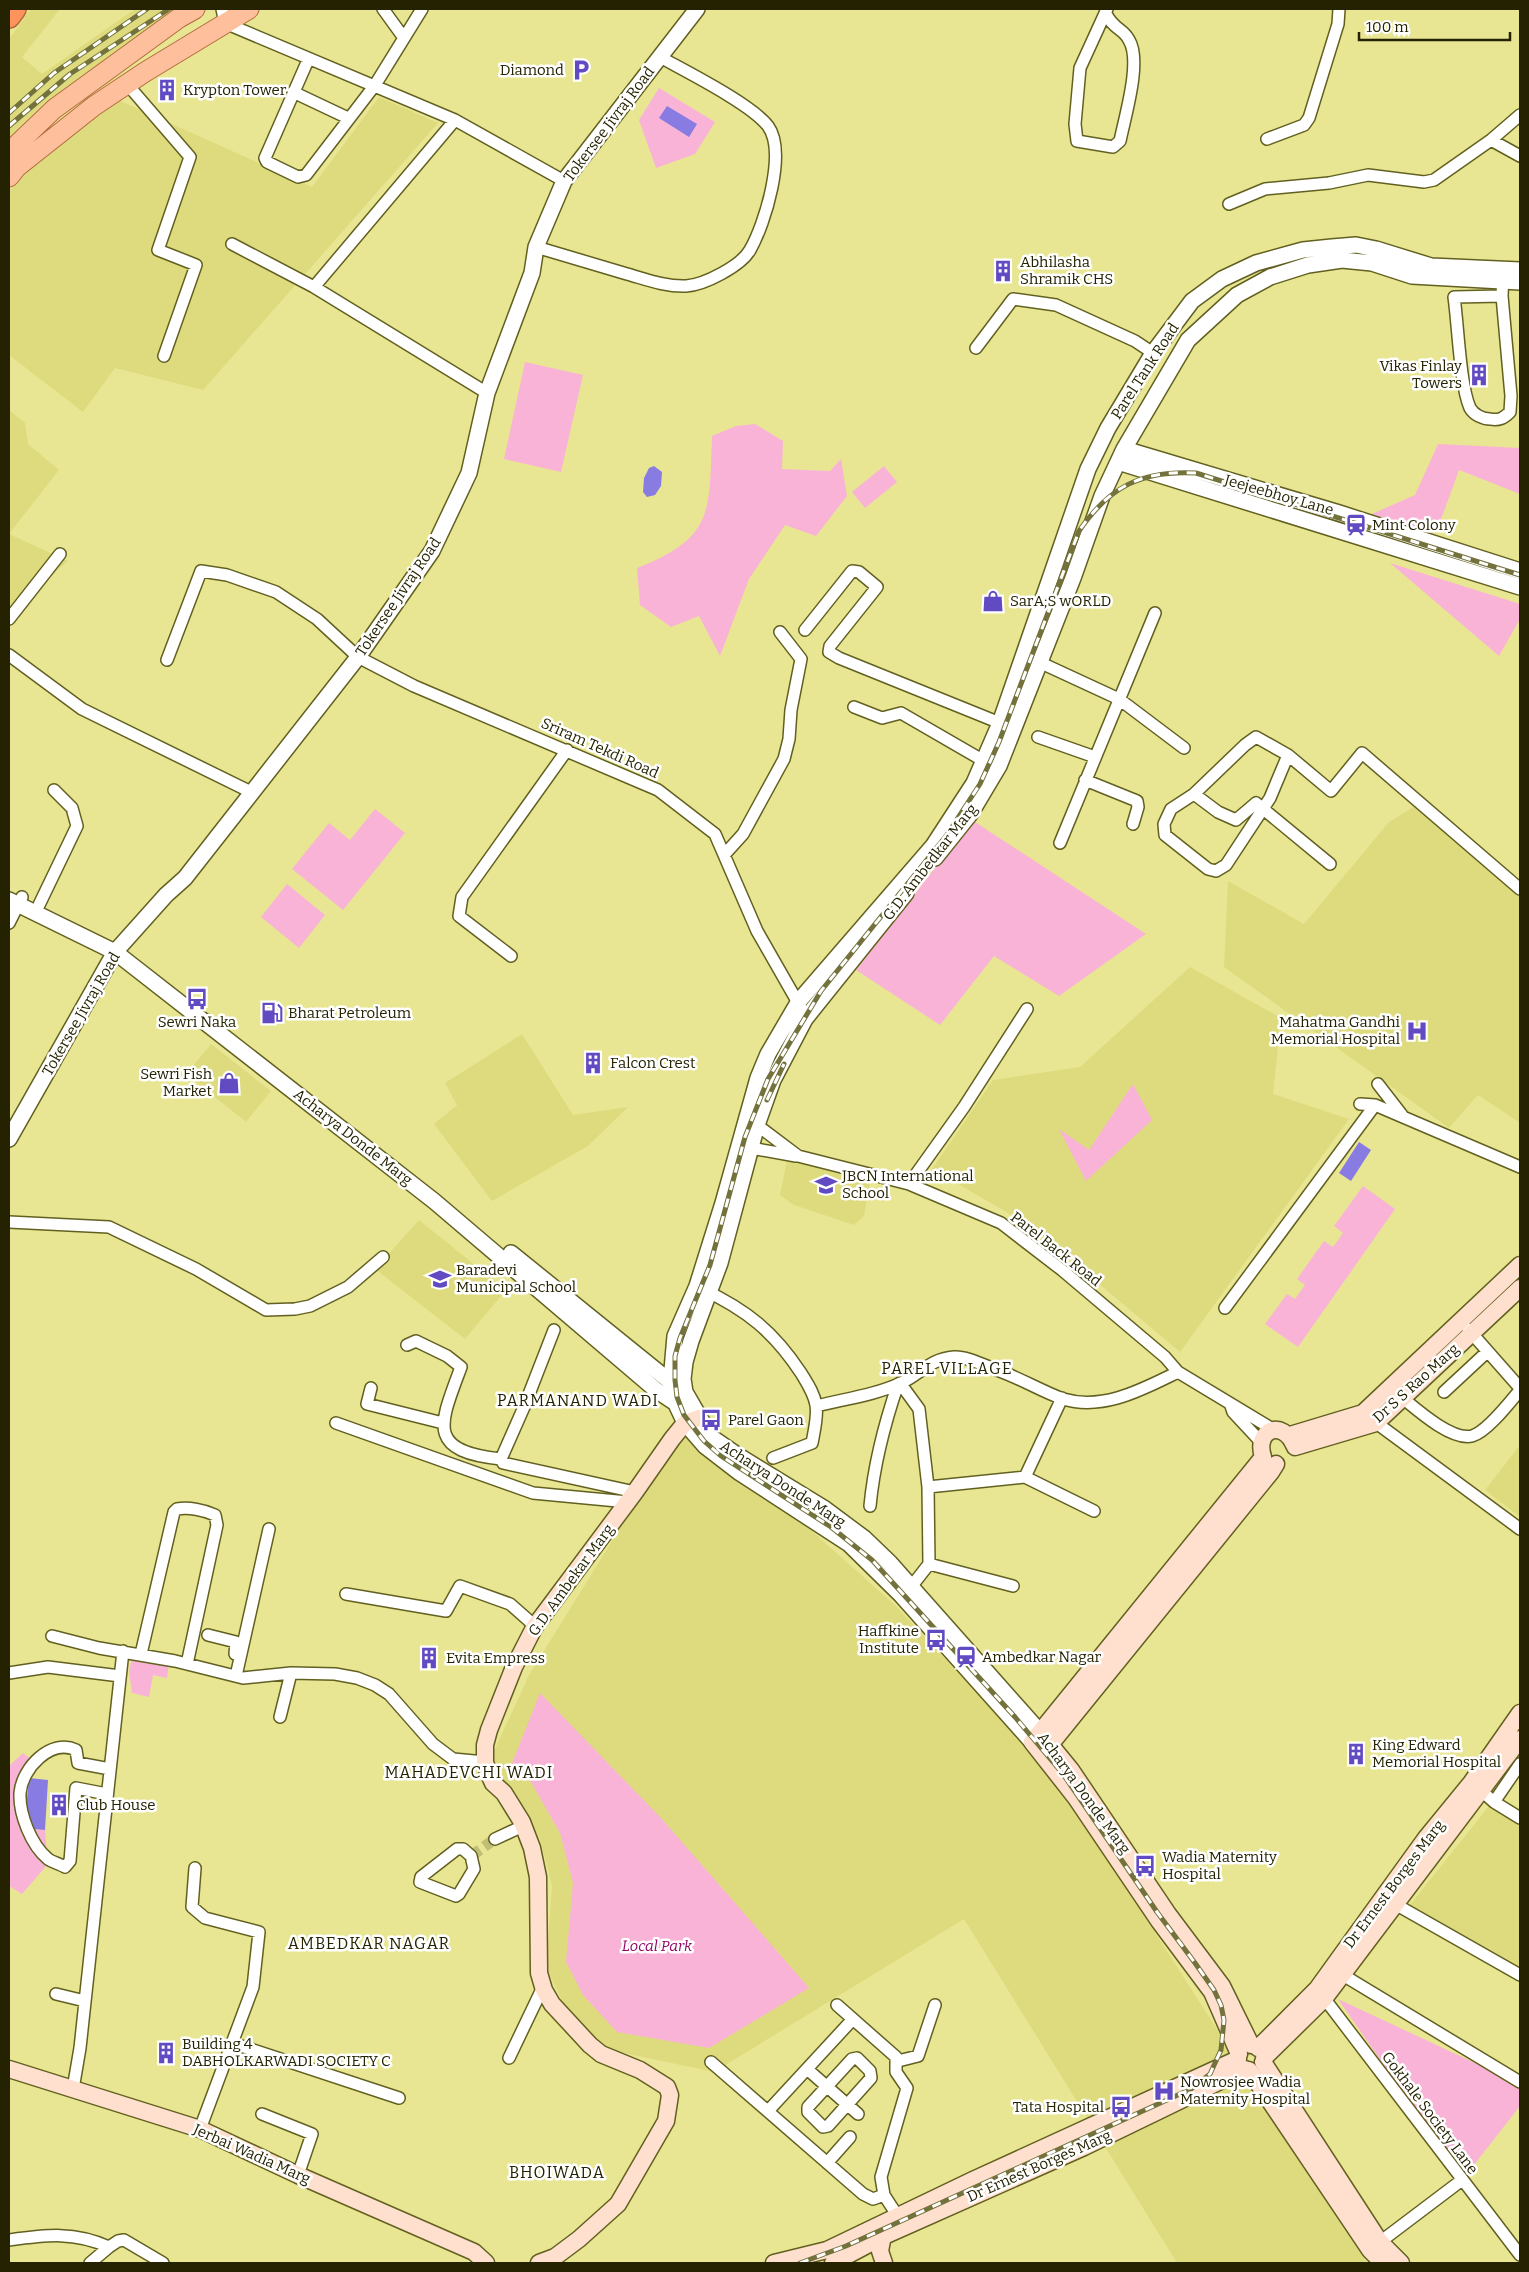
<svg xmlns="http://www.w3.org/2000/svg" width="1529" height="2272" font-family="Bitter,serif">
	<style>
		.built { fill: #dedb7f }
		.green { fill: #f9b3d7 }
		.water { fill: #887be2 }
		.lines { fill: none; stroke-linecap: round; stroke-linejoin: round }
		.minor-tunnel { stroke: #c1bf75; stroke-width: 11; stroke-dasharray: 11 5.5; stroke-linecap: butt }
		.minor-casing { stroke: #626020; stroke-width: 14 }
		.tertiary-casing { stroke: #626020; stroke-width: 18 }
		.secondary-casing { stroke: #626020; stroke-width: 19 }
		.primary-casing { stroke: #b26c3c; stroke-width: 21 }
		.motorway-casing { stroke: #b26c3c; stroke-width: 24 }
		.minor { stroke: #fff; stroke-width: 11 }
		.tertiary { stroke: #fff; stroke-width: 15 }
		.secondary { stroke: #ffdfce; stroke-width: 16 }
		.primary { stroke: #febf9d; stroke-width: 19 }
		.motorway { stroke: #fe945c; stroke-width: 21 }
		.rail-casing { stroke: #74723c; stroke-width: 5 }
		.rail { stroke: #fff; stroke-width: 3; stroke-dasharray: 9; stroke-linecap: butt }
		.labels { text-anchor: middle; stroke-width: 5; stroke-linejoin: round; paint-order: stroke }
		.poi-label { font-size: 15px; fill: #242200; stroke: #fff; text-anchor: start }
		.street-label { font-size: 15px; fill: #242200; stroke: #fff }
		.park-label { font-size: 15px; font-style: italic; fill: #910564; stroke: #fff }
		.neighbourhood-label { font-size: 16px; letter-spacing: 1px; fill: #242200; stroke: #fff }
	</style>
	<rect width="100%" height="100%" fill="#e8e692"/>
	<path class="built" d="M31 9H60L22 57 42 74 135 9H186L150 29 43 104 9 137V39Z
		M379 97 438 123 203 390 115 368 83 412 9 355V191L34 161 114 98 312 187Z
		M9 410 25 423 28 444 59 470 9 534 68 561 9 613Z
		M1415 806 1520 895V1123L1478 1095 1449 1128 1224 967 1228 881 1304 924 1389 822Z
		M1190 967 1281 1018 1273 1094 1349 1119 1180 1352 1029 1225 932 1169 993 1080 1080 1067Z
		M522 1034 573 1115 628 1107 588 1146 492 1201 434 1124 457 1105 445 1083Z
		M211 1044 271 1091 246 1122 186 1074Z
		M789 1151 871 1176 864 1216 854 1225 794 1205 780 1195Z
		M419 1220 506 1290 465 1339 375 1269Z
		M687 1420 895 1605 1020 1740 1073 1805 1367 2263H1177L964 1919 714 2072 605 2049 563 2003 546 1967 552 1886 540 1839 517 1797 483 1775 529 1675Z
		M1520 1445V1517L1485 1490Z
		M1489 1806 1520 1825V1968L1410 1905Z"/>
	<path class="green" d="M659 88 715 122 695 154 656 168 639 120Z
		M525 362 583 375 561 472 504 459Z
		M755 424 783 441 782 469 830 471 841 459 847 496 816 536 785 525 749 579 720 656 699 616 671 627 640 605 637 568C715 538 709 510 712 436L736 426Z
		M1438 444 1520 448V494L1459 470 1436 533 1365 517 1415 495Z
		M884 466 897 482 865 508 852 492Z
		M1390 563 1520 604V619L1499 656Z
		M375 809 405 833 343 910 292 869 329 823 350 840Z
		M972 820 1146 934 1059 996 994 956 940 1025 856 970Z
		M287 884 325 915 299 948 261 917Z
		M1133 1084 1152 1120 1086 1181 1059 1129 1089 1150Z
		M1363 1186 1395 1209 1298 1347 1265 1324 1287 1294 1295 1299 1305 1285 1297 1279 1324 1241 1333 1247 1343 1233 1334 1226Z
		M133 1654 169 1662 167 1678 153 1675 149 1697 132 1693 129 1671Z
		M540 1693 661 1818 809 1988 709 2048 617 2032 583 1995 566 1962 573 1883 560 1833 531 1782 511 1766Z
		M23 1753 37 1764 29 1779 24 1828 45 1830 48 1864 22 1894 9 1886V1766Z
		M1338 1999 1520 2084V2106L1463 2179Z"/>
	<path class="water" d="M667 106 697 124 689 137 659 118Z
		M654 466 662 472 661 486 655 495 647 497 643 492 644 478 649 468Z
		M1359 1142 1371 1150 1351 1181 1339 1173Z
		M29 1778 48 1780 45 1830 24 1828Z"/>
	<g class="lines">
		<path class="minor-tunnel" d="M471 1856 495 1839"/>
		<g class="minor-casing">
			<path id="minor" d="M222 9 225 23 455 120 564 181
				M383 9 404 38
				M1106 14C1114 30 1123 28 1129 40 1142 61 1125 116 1120 141L1113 147 1077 141 1075 124 1080 68 1107 9
				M308 60 265 158 267 162 298 177 306 175 375 85 422 9
				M127 84 190 157 158 250 196 265 164 356
				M293 92 348 118
				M1267 139 1304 125 1309 118 1338 24 1339 9
				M1491 140 1520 156
				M1229 204 1265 189 1329 183 1368 175 1424 182 1434 180 1491 140 1520 115
				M232 244 314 287 487 393
				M536 247C566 256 596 265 627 274 645 279 666 287 686 286 704 285 741 266 750 250 765 224 787 152 768 126 751 104 687 72 660 57
				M314 287 455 120
				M1502 296 1454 297C1458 324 1460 386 1470 408 1474 415 1483 419 1490 419 1499 421 1504 418 1510 412L1511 396 1502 296 1503 273
				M976 348 1013 299 1056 305 1135 341 1153 353
				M9 619 60 554
				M805 630 852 571 859 572 877 587 830 646 829 652 839 658 1000 723
				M9 655 82 709 251 792
				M167 660 201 571 227 575 276 592 317 619 358 657 414 686 658 790 715 834 757 931 801 1008
				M1039 662 1119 699 1184 748
				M854 707 882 718 901 713 984 761
				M1038 737 1095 757
				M1288 755 1256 737 1245 745 1194 794 1171 809 1164 824 1165 835 1208 869 1216 871 1226 865 1270 798 1288 755 1331 791 1362 753 1520 889
				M1085 780 1137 801 1138 807 1133 824
				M1194 794 1218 812 1236 820 1256 803 1330 864
				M1060 843 1155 613
				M724 855 743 834 784 759 789 739 791 710 801 659 780 632
				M39 905 77 826 72 808 54 790
				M9 923 22 897
				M511 956 459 916 462 897 567 750
				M1378 1084 1402 1115
				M1360 1104 1375 1105 1520 1167
				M757 1125 798 1156 909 1184 1001 1223 1062 1270 1165 1357 1178 1372 1274 1430
				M745 1147 796 1156
				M909 1184 964 1107 1027 1009
				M9 1222 109 1227 196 1269 266 1310 295 1309 310 1306 348 1287 383 1257
				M702 1289C747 1310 774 1332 801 1373 807 1383 814 1393 816 1405 818 1416 814 1432 812 1443L773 1458
				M1225 1308 1375 1105
				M1468 1329 1520 1388
				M554 1330 524 1407 501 1459 503 1463 635 1492
				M407 1345 416 1341 447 1356 461 1367C440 1424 425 1451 501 1459
				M900 1383 919 1409 928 1487 929 1564 911 1587
				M371 1388 367 1404 443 1423
				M1444 1392 1487 1352
				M1399 1395C1415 1408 1451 1441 1472 1436 1487 1432 1510 1402 1520 1390
				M817 1406C844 1399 875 1395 901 1383 921 1374 929 1359 954 1357 967 1356 985 1366 997 1370 1020 1378 1041 1391 1063 1399 1104 1411 1143 1389 1178 1372
				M1231 1406 1233 1412 1260 1441
				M1371 1419 1520 1529
				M336 1423 533 1493 628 1502
				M1025 1477 1094 1511
				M928 1487 1025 1477 1062 1398
				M870 1506C874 1464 884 1425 898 1384
				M929 1564 1013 1586
				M346 1594 446 1611 460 1586 510 1604 535 1626
				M208 1635 236 1642 235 1654
				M52 1636 99 1648 175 1661 243 1678 291 1673 335 1674 357 1678 375 1685 389 1694 433 1744 453 1759 485 1762
				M141 1654 174 1512 177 1509C189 1507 204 1510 215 1515L217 1525 187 1664
				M9 1673 48 1667 120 1676
				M236 1676 269 1529
				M280 1717 291 1673
				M1476 1786 1494 1802 1520 1818
				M107 1794 76 1788 70 1861 65 1867C60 1864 52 1862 48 1859 31 1845 19 1814 20 1793 22 1768 51 1738 76 1750L78 1763 110 1769
				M1494 1802 1520 1764
				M495 1839 523 1826
				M457 1849H463L471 1856 474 1869 459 1894 456 1896 420 1882 421 1877Z
				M195 1868 192 1907 205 1918 259 1932 253 1987 200 2129
				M1395 1904 1520 1975
				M1338 1972 1520 2082
				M56 1994 85 2001
				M1321 1994 1520 2255
				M837 2005 896 2057V2072L907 2088 881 2177 884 2195 897 2215
				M232 2043 399 2098
				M509 2058 543 1987
				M857 2058 870 2071 871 2078 828 2126 823 2127 808 2112V2107L852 2059Z
				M898 2061 918 2056 935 2005
				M711 2062 863 2194 873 2199 884 2195
				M807 2069 858 2114
				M73 2089 80 2048 123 1651
				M768 2111 853 2019
				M262 2114 312 2134 298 2175
				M827 2163 850 2137
				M9 2240C46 2235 74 2231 109 2247L118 2241 124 2240 163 2263
				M1376 2245 1462 2180
				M90 2263 109 2247"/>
		</g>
		<g class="tertiary-casing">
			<path id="tertiary" d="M1124 449 1339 513 1520 571
				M1118 462 1520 587
				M935 858 971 813 999 766 1073 578 1102 496 1124 449 1188 340 1237 295 1270 277 1308 265 1342 260 1372 263 1412 276 1520 282
				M906 893 805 1019 773 1080 757 1125 720 1263 691 1341 685 1362 683 1379 685 1392 711 1437 737 1455 825 1509 864 1538 890 1563 1040 1732
				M9 900 115 952 434 1201 656 1390 680 1406
				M9 1139 115 952 166 895 185 878 358 657 432 551 469 473 487 393 532 273 536 247 564 181 697 9
				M511 1253 678 1388
				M1032 1742 901 1595 849 1544 740 1473 705 1446 685 1423 676 1404 672 1370 675 1336 697 1286 723 1203 758 1078 768 1054 799 1001 933 846 974 783 1000 723 1088 469 1108 428 1153 353 1192 301 1222 279 1256 263 1303 250 1332 247 1356 245 1376 249 1431 266 1520 270"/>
		</g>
		<g class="secondary-casing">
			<path id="secondary" d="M1290 1435 1363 1413 1520 1265
				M1295 1447 1376 1423 1520 1288
				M1263 1457C1254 1429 1283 1419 1294 1445
				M1040 1732 1071 1770 1168 1914 1222 1986 1251 2045
				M1045 1751 1271 1472 1276 1464
				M1258 2048 1317 1989 1426 1838 1471 1783 1520 1713
				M1239 2054 1212 1992 1159 1921 1076 1798 1032 1742 1263 1457
				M1264 2058 1324 1999 1520 1739
				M1263 2062 1380 2242 1401 2263
				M9 2069 200 2129 298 2175 474 2252 486 2263
				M1249 2070 1370 2250 1383 2263
				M539 2263 555 2257 579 2239 618 2204 666 2121 670 2095 667 2087 640 2070 601 2054 590 2045 552 2004 544 1990 539 1973 538 1877 532 1848 522 1822 504 1793 493 1783 488 1772 485 1762V1745L489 1730 514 1667 535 1626 635 1492 672 1439 685 1423 699 1418
				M774 2263 827 2250 973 2180 1238 2059
				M833 2263 884 2236 1084 2147 1245 2069
				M884 2263 880 2251 884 2230"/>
		</g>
		<g class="primary-casing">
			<path id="primary" d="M9 152 54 109 179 18 195 9
				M9 177 17 167 94 106 145 72 249 9"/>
		</g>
		<g class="motorway-casing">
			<path id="motorway" d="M9 17 15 9"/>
		</g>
		<use href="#minor" class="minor"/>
		<use href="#tertiary" class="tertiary"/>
		<use href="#secondary" class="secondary"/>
		<use href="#primary" class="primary"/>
		<use href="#motorway" class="motorway"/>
		<g class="rail-casing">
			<path id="rail" d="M9 113 54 73 147 9
				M9 126 70 74 169 9
				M767 1100 784 1064
				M800 2263 846 2246 1191 2089 1210 2074 1221 2050 1224 2020 1221 2005 1214 1990 1195 1963 1157 1912 1063 1774 1015 1717 872 1560 831 1527 721 1456 704 1441 684 1415 677 1397 675 1380V1356L680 1338 710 1265 745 1137 768 1079 821 991 946 836 980 784 999 742 1079 531C1109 487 1141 470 1196 473L1520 575"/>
		</g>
		<use href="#rail" class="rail"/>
	</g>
	<defs>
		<g id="parking-bare" transform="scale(1.725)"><path d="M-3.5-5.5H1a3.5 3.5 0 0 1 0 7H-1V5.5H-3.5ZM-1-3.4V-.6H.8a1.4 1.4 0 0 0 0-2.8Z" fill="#624ac2" stroke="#fff" stroke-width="2.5" paint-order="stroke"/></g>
		<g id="building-bare" transform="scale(1.725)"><path d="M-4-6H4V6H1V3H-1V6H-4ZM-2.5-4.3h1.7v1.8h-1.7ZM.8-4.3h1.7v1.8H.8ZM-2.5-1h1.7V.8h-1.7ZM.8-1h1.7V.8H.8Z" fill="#624ac2" stroke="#fff" stroke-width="2.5" paint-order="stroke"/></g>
		<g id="station-bare" transform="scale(1.725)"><path d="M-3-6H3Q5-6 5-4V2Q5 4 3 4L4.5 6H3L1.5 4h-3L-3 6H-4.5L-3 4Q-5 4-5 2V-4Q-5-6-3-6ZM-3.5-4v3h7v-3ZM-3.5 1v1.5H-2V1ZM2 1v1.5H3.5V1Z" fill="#624ac2" stroke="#fff" stroke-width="2.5" paint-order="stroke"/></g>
		<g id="shop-bare" transform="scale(1.725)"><path d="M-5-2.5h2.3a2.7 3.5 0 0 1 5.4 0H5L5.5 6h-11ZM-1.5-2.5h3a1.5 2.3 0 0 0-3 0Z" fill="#624ac2" stroke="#fff" stroke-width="2.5" paint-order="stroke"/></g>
		<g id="bus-bare" transform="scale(1.725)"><path d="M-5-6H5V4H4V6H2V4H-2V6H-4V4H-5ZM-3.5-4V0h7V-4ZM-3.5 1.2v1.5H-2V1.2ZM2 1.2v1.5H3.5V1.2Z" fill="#624ac2" stroke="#fff" stroke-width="2.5" paint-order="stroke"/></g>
		<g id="fuel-bare" transform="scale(1.725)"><path d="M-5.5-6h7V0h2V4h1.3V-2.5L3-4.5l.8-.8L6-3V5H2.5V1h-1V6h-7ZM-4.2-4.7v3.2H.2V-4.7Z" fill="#624ac2" stroke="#fff" stroke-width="2.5" paint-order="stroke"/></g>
		<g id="hospital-bare" transform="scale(1.725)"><path d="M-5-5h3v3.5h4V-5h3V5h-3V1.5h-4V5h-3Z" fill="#624ac2" stroke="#fff" stroke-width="2.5" paint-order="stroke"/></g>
		<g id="school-bare" transform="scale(1.725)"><path d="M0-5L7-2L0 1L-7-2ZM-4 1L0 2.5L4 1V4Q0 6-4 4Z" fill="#624ac2" stroke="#fff" stroke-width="2.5" paint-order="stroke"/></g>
	</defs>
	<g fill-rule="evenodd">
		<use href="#parking-bare" x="581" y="70"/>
		<use href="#building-bare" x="167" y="90"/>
		<use href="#building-bare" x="1003" y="271"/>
		<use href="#building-bare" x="1479" y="375"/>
		<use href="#station-bare" x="1356" y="525"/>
		<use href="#shop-bare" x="993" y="601"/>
		<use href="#bus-bare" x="197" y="999"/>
		<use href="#fuel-bare" x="272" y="1013"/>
		<use href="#hospital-bare" x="1417" y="1031"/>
		<use href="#building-bare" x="593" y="1063"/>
		<use href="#shop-bare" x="229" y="1083"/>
		<use href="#school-bare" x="826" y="1185"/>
		<use href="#school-bare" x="440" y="1279"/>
		<use href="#bus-bare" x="711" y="1420"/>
		<use href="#bus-bare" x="936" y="1640"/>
		<use href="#station-bare" x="966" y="1657"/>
		<use href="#building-bare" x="429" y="1658"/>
		<use href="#building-bare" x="1356" y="1754"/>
		<use href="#building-bare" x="59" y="1805"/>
		<use href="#bus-bare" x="1145" y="1866"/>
		<use href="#building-bare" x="166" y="2053"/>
		<use href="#hospital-bare" x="1164" y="2091"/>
		<use href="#bus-bare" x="1121" y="2107"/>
	</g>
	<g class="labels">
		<g class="poi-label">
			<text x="564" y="75" text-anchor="end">Diamond</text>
			<text x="183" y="95">Krypton Tower</text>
			<text x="1020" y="267">Abhilasha<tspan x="1020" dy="17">Shramik CHS</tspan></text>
			<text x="1462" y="371" text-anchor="end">Vikas Finlay<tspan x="1462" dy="17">Towers</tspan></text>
			<text x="1372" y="530">Mint Colony</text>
			<text x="1010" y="606">SarA;S wORLD</text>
			<text x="288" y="1018">Bharat Petroleum</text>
			<text x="197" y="1027" text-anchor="middle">Sewri Naka</text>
			<text x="1400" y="1027" text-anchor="end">Mahatma Gandhi<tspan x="1400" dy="17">Memorial Hospital</tspan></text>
			<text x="610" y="1068">Falcon Crest</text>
			<text x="212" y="1079" text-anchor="end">Sewri Fish<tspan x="212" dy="17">Market</tspan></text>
			<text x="842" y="1181">JBCN International<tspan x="842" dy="17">School</tspan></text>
			<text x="456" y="1275">Baradevi<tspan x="456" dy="17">Municipal School</tspan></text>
			<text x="728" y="1425">Parel Gaon</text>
			<text x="919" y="1636" text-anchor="end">Haffkine<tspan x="919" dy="17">Institute</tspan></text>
			<text x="982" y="1662">Ambedkar Nagar</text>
			<text x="446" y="1663">Evita Empress</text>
			<text x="1372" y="1750">King Edward<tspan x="1372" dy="17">Memorial Hospital</tspan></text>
			<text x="76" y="1810">Club House</text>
			<text x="1162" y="1862">Wadia Maternity<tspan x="1162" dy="17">Hospital</tspan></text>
			<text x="182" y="2049">Building 4<tspan x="182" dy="17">DABHOLKARWADI SOCIETY C</tspan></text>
			<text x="1180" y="2087">Nowrosjee Wadia<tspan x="1180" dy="17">Maternity Hospital</tspan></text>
			<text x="1104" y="2112" text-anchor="end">Tata Hospital</text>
		</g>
		<g class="street-label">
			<text transform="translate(609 124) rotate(-53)" y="5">Tokersee Jivraj Road</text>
			<text transform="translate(1145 371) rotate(-57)" y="5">Parel Tank Road</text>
			<text transform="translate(1279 495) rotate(16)" y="5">Jeejeebhoy Lane</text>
			<text transform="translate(398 597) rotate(-56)" y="5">Tokersee Jivraj Road</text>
			<text transform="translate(600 748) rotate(24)" y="5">Sriram Tekdi Road</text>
			<text transform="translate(930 862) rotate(-52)" y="5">G.D. Ambedkar Marg</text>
			<text transform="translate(81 1014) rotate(-60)" y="5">Tokersee Jivraj Road</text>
			<text transform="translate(353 1137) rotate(38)" y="5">Acharya Donde Marg</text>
			<text transform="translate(1056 1249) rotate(38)" y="5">Parel Back Road</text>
			<text transform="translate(1416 1383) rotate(-42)" y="5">Dr S S Rao Marg</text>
			<text transform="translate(783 1484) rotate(33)" y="5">Acharya Donde Marg</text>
			<text transform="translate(571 1580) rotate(-54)" y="5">G.D. Ambekar Marg</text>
			<text transform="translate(1084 1793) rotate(54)" y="5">Acharya Donde Marg</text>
			<text transform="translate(1394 1884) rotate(-53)" y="5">Dr Ernest Borges Marg</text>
			<text transform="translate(1430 2113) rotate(53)" y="5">Gokhale Society Lane</text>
			<text transform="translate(252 2154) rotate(24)" y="5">Jerbai Wadia Marg</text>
			<text transform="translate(1039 2166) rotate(-24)" y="5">Dr Ernest Borges Marg</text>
		</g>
		<g class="park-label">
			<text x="657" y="1951">Local Park</text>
		</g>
		<g class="neighbourhood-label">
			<text x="947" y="1374">PAREL VILLAGE</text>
			<text x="578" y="1406">PARMANAND WADI</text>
			<text x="469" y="1778">MAHADEVCHI WADI</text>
			<text x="369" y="1949">AMBEDKAR NAGAR</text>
			<text x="557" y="2178">BHOIWADA</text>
		</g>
	</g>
	<rect width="1529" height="2272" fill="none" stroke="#242200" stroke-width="20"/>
	<path d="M1359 32v8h151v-8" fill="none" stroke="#242200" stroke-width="2.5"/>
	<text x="1366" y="32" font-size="15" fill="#242200" stroke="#ffffff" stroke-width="4" paint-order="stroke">100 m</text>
</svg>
